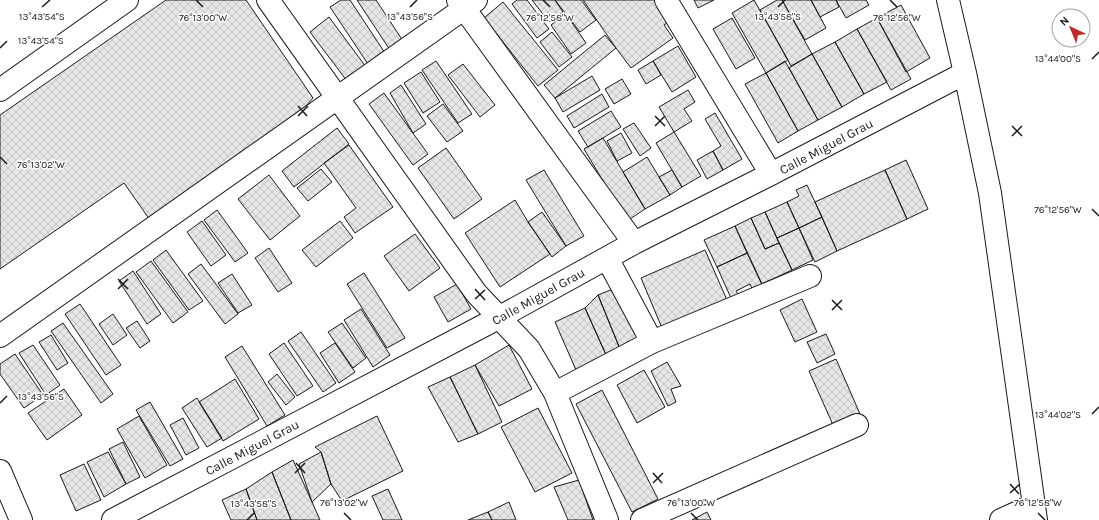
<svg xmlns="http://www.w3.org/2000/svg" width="1099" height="520" font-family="Karla,sans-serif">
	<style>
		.building { fill: url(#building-cross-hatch); stroke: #1a1a1a }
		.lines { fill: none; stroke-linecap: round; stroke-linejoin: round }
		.street-casing { stroke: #1a1a1a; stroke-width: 24 }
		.street { stroke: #fff; stroke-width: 22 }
		.ticks { fill: none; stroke: #1a1a1a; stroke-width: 1.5 }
		.labels { text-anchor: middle; stroke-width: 3; stroke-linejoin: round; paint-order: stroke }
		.street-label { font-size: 13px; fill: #1a1a1a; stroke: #fff }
		.ticks-label { font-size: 10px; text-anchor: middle; fill: #1a1a1a; stroke: #fff; stroke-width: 3; stroke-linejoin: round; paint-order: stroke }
	</style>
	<defs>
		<pattern id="building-cross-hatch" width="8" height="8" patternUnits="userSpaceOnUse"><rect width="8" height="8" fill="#e6e6e6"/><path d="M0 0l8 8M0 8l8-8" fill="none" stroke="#c5c5c5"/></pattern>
	</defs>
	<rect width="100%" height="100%" fill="#fff"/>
	<path class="building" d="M166 0H246L313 98 297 116 150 220 124 183 0 269V115Z
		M341 0H350L385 53 368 64 330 7Z
		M357 0H376L403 41 390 50Z
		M517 0H527L549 29 537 38 512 4Z
		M532 0H555L563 12 549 22Z
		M555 0H581L596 20 580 32Z
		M583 0H660L673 19 664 25 673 38 631 68 616 48Z
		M694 0H714L698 8Z
		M754 0 788 60 766 73 732 13Z
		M777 0H782L812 54 791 66 760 10Z
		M782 0H811L826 28 805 40Z
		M811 0H836L839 7 820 17Z
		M836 0H866L869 5 846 18Z
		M503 2 558 70 538 86 484 18Z
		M901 5 930 58 906 72 877 18Z
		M566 14 586 43 571 54 551 25Z
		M329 17 366 67 347 81 310 32Z
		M732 18 755 58 736 69 713 29Z
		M877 18 911 79 891 90 857 29Z
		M857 29 887 82 864 94 835 42Z
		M552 32 572 57 559 67 540 42Z
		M605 35 616 48 555 98 544 85Z
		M835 42 864 94 842 107 812 54Z
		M678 46 696 77 672 92 653 61Z
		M812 54 842 107 818 120 789 68Z
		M436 61 472 114 458 123 422 70Z
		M653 61 661 75 646 84 638 70Z
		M785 61 818 120 798 131 766 73Z
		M463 64 495 105 480 117 448 75Z
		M421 72 440 102 423 113 404 83Z
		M766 73 798 131 778 143 745 84Z
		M592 76 600 90 563 112 555 98Z
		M622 79 631 94 614 104 605 89Z
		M401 85 426 124 413 133 390 93Z
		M688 90 695 102 684 109 692 121 674 132 659 107Z
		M384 93 428 154 413 165 369 104Z
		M602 94 609 107 574 128 567 116Z
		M443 104 463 131 447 142 427 116Z
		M611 111 621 127 588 147 578 131Z
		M715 113 742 159 723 170 713 151 721 146 705 119Z
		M634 123 651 148 640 156 623 129Z
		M337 128 349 144 294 187 282 171Z
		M674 132 701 176 682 187 656 143Z
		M621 133 632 153 617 161 607 141Z
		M603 138 645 209 627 221 584 149Z
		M349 145 393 207 355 233 344 217 356 208 324 163Z
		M446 148 482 199 454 219 418 168Z
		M713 151 723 170 707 179 697 160Z
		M647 157 670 195 645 209 623 172Z
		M906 160 928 209 907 219 885 170Z
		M321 169 332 182 308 201 297 188Z
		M544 170 584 236 566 246 526 180Z
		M672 170 682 187 670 195 659 177Z
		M885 170 907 219 837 251 815 202Z
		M269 175 300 216 270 240 238 199Z
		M807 185 822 217 799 228 787 202 799 196 796 190Z
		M515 200 528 222 550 254 500 287 465 233Z
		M787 202 799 228 777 238 765 212Z
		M217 210 248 253 235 262 204 220Z
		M542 212 566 246 552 257 528 222Z
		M765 212 779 243 765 249 751 218Z
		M822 217 837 251 815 262 799 228Z
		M751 218 765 249 779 243 792 270 762 284 735 226Z
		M202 221 226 255 211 266 187 232Z
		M340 221 353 238 316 267 302 250Z
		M735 226 747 253 717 267 704 240Z
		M799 228 813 260 792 270 777 238Z
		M415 234 440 268 409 291 384 256Z
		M269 248 292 283 278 292 255 258Z
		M166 250 203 301 189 310 153 260Z
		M705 250 727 300 662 328 641 278Z
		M747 253 764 289 754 293 750 284 736 291 738 294 731 298 717 267Z
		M151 261 188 312 173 323 136 272Z
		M201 264 238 314 225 324 188 274Z
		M133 271 161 314 147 324 119 281Z
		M364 273 405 338 387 348 347 284Z
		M232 274 252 305 238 313 218 283Z
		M457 284 471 309 448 322 434 297Z
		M613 289 638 339 620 349 598 295Z
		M598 295 620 349 607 357 585 308Z
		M802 299 817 332 795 342 780 310Z
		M80 304 121 365 106 375 65 314Z
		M585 308 607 357 576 370 555 322Z
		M361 309 390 355 373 367 344 320Z
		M113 314 127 335 113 345 99 324Z
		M137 321 150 341 140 348 126 328Z
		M63 323 113 394 101 403 51 331Z
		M342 323 366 358 353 368 328 332Z
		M301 332 336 383 323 392 288 341Z
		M826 334 835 354 817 363 807 342Z
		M51 335 68 363 57 370 39 342Z
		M284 343 313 386 297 396 269 354Z
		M335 343 355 372 339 383 320 353Z
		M33 345 60 385 46 395 19 353Z
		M509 345 532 389 499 406 475 365Z
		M242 346 285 415 267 426 225 357Z
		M15 354 43 395 24 408 0 374V364Z
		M836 359 860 414 833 425 809 371Z
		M667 362 681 386 671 389 676 402 668 406 651 371Z
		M475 365 502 422 478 434 450 377Z
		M644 370 665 407 637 423 617 385Z
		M277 374 295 397 286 405 268 382Z
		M450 377 478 434 458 442 428 387Z
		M235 379 259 419 223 441 199 402Z
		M64 389 82 415 47 440 28 413Z
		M602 390 658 499 632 512 576 404Z
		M197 398 222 438 207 447 182 408Z
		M150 402 183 459 170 466 136 410Z
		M538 408 572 473 535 492 501 427Z
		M139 416 167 465 145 478 117 429Z
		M377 416 403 471 342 501 331 484 321 452 315 447Z
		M183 418 199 448 186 455 170 425Z
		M123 442 140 477 126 484 109 449Z
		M108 452 126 484 104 497 87 462Z
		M321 452 331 484 312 502 299 464Z
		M293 460 312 502 320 520H291L272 472Z
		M84 464 101 500 76 511 60 475Z
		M272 472 291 520H257L246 489Z
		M579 480 593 520H568L554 487Z
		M246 489 257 520H231L222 500Z
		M388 489 402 520H383L372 496Z
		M509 502 516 520H492L488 512Z
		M488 512 492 520H468Z
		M707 512 711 520H692Z"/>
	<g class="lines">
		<g class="street-casing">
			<path id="street" d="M268 0 476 293 529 349 555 393 607 520
				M458 0 634 243
				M666 0 771 174
				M948 0 965 73 990 193 1036 520
				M0 90 127 0
				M607 258 652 342
				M0 336 476 0
				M555 393 652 342 810 276
				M0 471 21 520
				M113 520 500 317 634 243 771 174 965 73
				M642 520 857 425
				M1001 520 1034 505"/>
		</g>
		<use href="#street" class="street"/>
	</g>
	<path class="ticks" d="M196 0 203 7M543 0 550 7M890 0 897 7M42 7 50 0M410 7 417 0M778 7 785 0M0 48 7 41M1092 59 1099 52M298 106 307 116M298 116 308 106M655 116 665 126M655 126 665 116M1012 126 1022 136M1012 136 1022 126M0 157 7 164M1092 209 1099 216M118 279 128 289M118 289 128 279M475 289 485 300M475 299 485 290M832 300 842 310M832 310 842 300M0 403 7 396M1092 414 1099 407M296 463 305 473M295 473 305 463M653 473 662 483M653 483 663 473M1010 484 1019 494M1010 493 1020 484M344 513 351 520M691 513 698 520M1038 513 1045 520M247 520 254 513"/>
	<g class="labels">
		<g class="street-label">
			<text transform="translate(826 146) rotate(-28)" y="5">Calle Miguel Grau</text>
			<text transform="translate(538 296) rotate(-29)" y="5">Calle Miguel Grau</text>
			<text transform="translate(252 447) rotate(-28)" y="5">Calle Miguel Grau</text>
		</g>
	</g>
	<g class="ticks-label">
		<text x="410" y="20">13°43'56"S</text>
		<text x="42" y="20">13°43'54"S</text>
		<text x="778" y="20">13°43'58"S</text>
		<text x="550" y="21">76°12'58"W</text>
		<text x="203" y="21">76°13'00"W</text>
		<text x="897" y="21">76°12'56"W</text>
		<text x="41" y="44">13°43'54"S</text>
		<text x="1058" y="62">13°44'00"S</text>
		<text x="41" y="168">76°13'02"W</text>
		<text x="1058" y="213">76°12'56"W</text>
		<text x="41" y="400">13°43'56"S</text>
		<text x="1058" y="418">13°44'02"S</text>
		<text x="344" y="506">76°13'02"W</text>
		<text x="691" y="506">76°13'00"W</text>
		<text x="1038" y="506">76°12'58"W</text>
		<text x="254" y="507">13°43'58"S</text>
	</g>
	<g transform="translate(1071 28) rotate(316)"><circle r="19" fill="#ffffff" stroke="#a3a3a3"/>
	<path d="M0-3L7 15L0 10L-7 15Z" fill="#c62828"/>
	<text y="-6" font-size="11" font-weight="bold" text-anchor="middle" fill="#1a1a1a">N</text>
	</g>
</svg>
